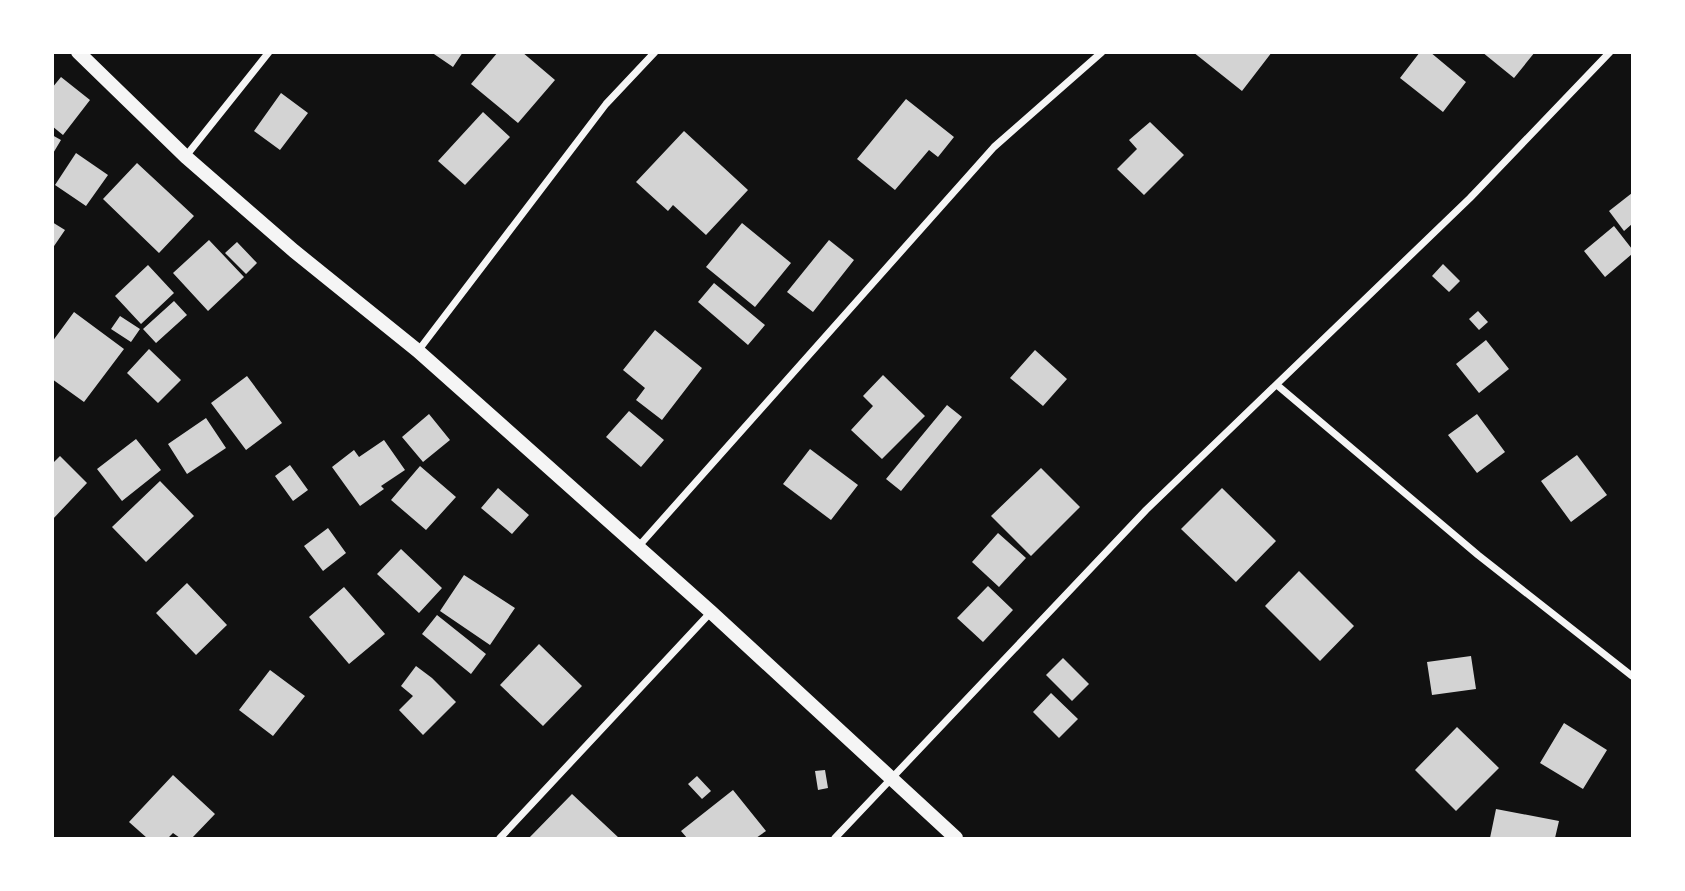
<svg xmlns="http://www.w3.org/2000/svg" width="1685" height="891" font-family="Mulish,sans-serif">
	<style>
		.building { fill: #d3d3d3 }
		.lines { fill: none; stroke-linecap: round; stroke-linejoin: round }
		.minor { stroke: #f5f5f5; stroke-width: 7 }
		.secondary { stroke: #f5f5f5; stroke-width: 14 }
	</style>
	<rect width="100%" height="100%" fill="#111"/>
	<path class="building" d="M431 52H463L453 67Z
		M498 52H522L555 80 518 123 471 84Z
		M1193 52H1272L1242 91Z
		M1420 52H1430L1466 82 1443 112 1400 78Z
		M1482 52H1535L1514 78Z
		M61 77 90 100 63 135 52 126V88Z
		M281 93 308 113 280 150 254 131Z
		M906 99 954 137 938 157 929 150 895 190 857 159Z
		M483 112 510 137 465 185 438 161Z
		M1150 122 1184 155 1144 195 1117 169 1137 149 1129 140Z
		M684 131 748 190 706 235 673 205 668 211 636 182Z
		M52 135 61 140 52 155Z
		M76 153 108 175 86 206 55 185Z
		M137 163 194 216 159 253 103 199Z
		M1632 193V224L1624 231 1609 211Z
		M52 222 65 230 52 249Z
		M742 223 791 263 755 307 706 267Z
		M1614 226 1632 249V254L1605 277 1584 251Z
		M209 240 244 277 208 311 173 273Z
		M829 240 854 260 813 312 787 292Z
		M237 242 257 263 246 274 225 253Z
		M1443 264 1460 281 1449 292 1432 276Z
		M148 265 174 293 141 324 115 296Z
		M714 283 765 325 748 345 698 302Z
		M174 301 187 315 156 343 143 329Z
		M1478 311 1488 322 1479 330 1469 319Z
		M74 312 124 349 84 402 52 379V342Z
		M120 316 140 329 131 342 111 329Z
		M655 330 702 368 662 420 636 400 645 388 623 370Z
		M1486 340 1509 369 1479 393 1456 364Z
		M149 349 181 380 158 403 127 373Z
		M1035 350 1067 379 1043 406 1010 378Z
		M883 375 925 416 882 459 851 430 873 406 863 396Z
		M247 376 282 423 246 450 211 403Z
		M947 405 962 417 901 491 886 479Z
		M629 411 664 440 641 467 606 437Z
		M429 414 450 440 423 462 402 437Z
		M1477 414 1505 452 1477 473 1448 435Z
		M206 418 226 448 187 474 168 444Z
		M136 439 161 470 122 501 97 469Z
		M384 440 405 470 381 486 384 489 360 506 332 467 354 450 359 457Z
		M810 449 858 485 831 520 783 484Z
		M1577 455 1607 495 1571 522 1541 481Z
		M60 456 87 483 52 520V464Z
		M290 465 308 490 293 501 275 476Z
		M420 466 456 497 426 530 391 500Z
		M1041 468 1080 507 1031 556 991 516Z
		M160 481 194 516 146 562 112 527Z
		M498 488 529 515 512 534 481 508Z
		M1222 488 1276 541 1236 582 1181 529Z
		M328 528 346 553 323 571 304 546Z
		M998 533 1026 558 999 587 972 562Z
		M401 549 442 588 419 613 377 574Z
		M1299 571 1354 626 1320 661 1265 606Z
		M464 575 515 608 490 645 440 611Z
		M187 583 227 625 196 655 156 613Z
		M988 586 1013 610 983 642 957 618Z
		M344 587 385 634 349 664 309 617Z
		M437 615 486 654 471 674 422 634Z
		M539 644 582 686 543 726 500 685Z
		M1471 656 1476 689 1432 695 1427 662Z
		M1063 658 1089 684 1072 701 1046 675Z
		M416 666 432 678 456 702 423 735 399 710 413 696 401 686Z
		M270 670 305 696 273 736 239 710Z
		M1051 693 1078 719 1059 738 1033 712Z
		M1564 723 1607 750 1583 789 1540 763Z
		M1457 727 1499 768 1456 811 1415 770Z
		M825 770 828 788 818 790 815 771Z
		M173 775 215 814 192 838H180L173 833 168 838H147L129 822Z
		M697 776 711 791 702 799 688 784Z
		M733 790 766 831 756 838H687L681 831Z
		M572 794 619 838H529Z
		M1496 809 1559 821 1555 838H1490Z"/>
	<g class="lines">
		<path class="minor" d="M186 156 269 52
			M418 351 606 104 655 52
			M1277 385 1478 555 1632 676
			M638 547 994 147 1102 52
			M500 838 711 612
			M835 838 1146 510 1470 198 1610 52"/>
		<path class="secondary" d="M78 52 186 157 294 251 418 351 711 612 956 838"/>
	</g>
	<rect width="1685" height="891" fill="none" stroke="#ffffff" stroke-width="108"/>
</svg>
